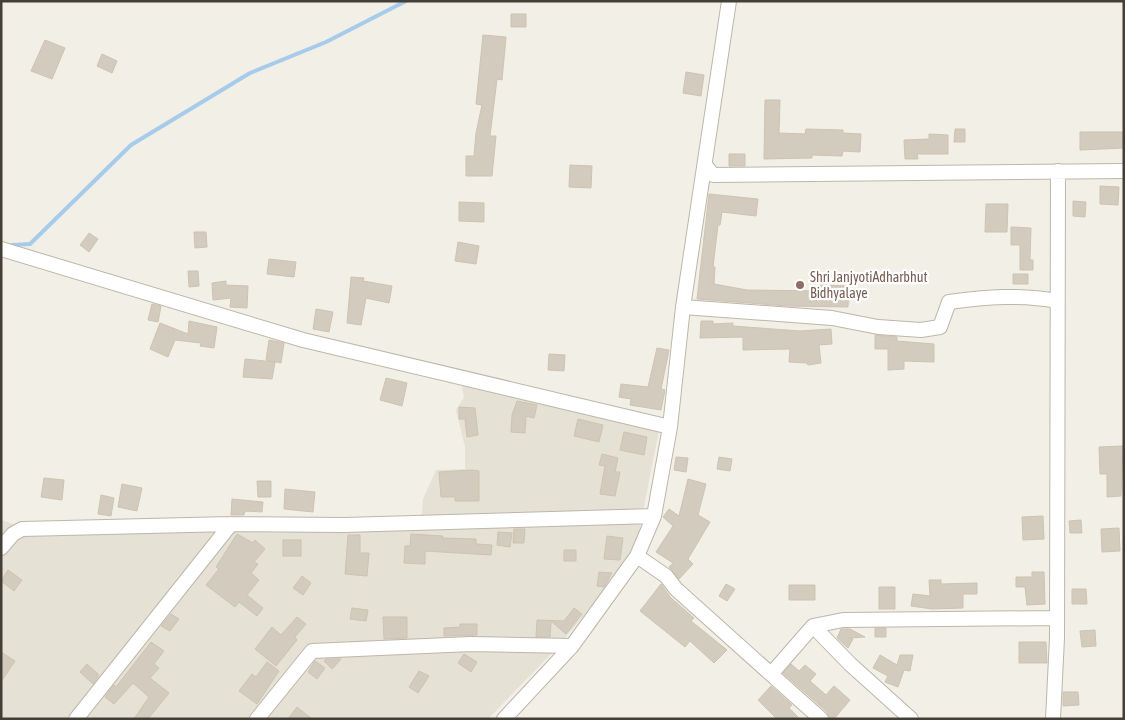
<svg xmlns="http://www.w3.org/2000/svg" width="1125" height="720" font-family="'Asap Condensed',sans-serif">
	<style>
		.residential { fill: #e5e1d5 }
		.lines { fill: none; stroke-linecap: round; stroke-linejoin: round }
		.stream { stroke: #a7cbeb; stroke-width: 4 }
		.building { fill: #d3cbbd; stroke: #cdc3b1 }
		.street-casing { stroke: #bdb7aa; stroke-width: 16 }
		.street { stroke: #fff; stroke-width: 14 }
		.education-dot { fill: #8d6e63; stroke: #fff; stroke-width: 2 }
		.labels { text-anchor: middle; stroke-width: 4.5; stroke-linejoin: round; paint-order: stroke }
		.education-label { font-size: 14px; fill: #785e54; stroke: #fff; text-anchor: start }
	</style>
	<rect width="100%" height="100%" fill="#f2efe7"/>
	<path class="residential" d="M469 384 659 430 639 532 628 565 551 654 488 719H1V520L32 530 410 520 422 514 423 499 436 470 465 469V447L456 410 464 397 462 386Z"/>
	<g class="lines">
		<path class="stream" d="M12 245 30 244 131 145 250 73 326 42 406 1"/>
	</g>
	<path class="building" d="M511 14H526V27H511Z
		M483 35 506 37 502 80 497 79 490 136H496L492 176H466V156H474L476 133 482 105 476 104Z
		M45 40 65 48 52 79 31 71Z
		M102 54 117 61 112 73 97 66Z
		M686 72 704 75 701 96 683 93Z
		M765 100H780L779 133 805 134 806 129 843 130V133L861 134 860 152 843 151 842 156 812 155V158L764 159Z
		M955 129H965V142H954Z
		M1080 132H1124V148L1080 150Z
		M929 134 948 135V154H917L918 159H905L904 140 929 139Z
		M729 154H745V166H729Z
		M570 165 592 166 591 188 569 187Z
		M1100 186 1119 187 1118 205 1100 204Z
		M709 194 758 199 756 216 722 212 720 225H718L713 267H715L714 284 747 290 820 291V285L849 286 848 307 788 306 697 299Z
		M1073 201 1086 202 1085 217 1073 216Z
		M459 202 484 203V222L459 221Z
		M986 204H1008L1007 232H985Z
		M1011 227 1031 228 1030 260H1033V270H1020V245H1011Z
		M194 232H206L207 247 195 248Z
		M89 233 98 239 89 252 80 245Z
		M458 242 479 246 476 264 455 261Z
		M269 259 296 262 294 277 267 274Z
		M188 271H198L199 286 189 287Z
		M1013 274H1028V284H1013Z
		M351 277 364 278 363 281 392 286 389 303 366 298 361 325 347 323Z
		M226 281V285L248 286 247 308 230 307 231 298 213 300 212 283Z
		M152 304 161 306 158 322 148 320Z
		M316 309 333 312 329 332 313 329Z
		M189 321 217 327 214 348 200 346 201 343 175 340 168 357 150 349 160 323 188 334Z
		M701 321H713V324L733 323V326L800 331 831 329 832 344 819 345 821 363 808 365 807 363 789 362 790 349 743 350V337L700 338Z
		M875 335 897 337V341L934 344V362L904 361V369L888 370V349H875Z
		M269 340 284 343 281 363 266 360Z
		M657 348 669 350 661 389 665 390 661 410 630 405 631 399 619 397 621 384 648 387Z
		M549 354 565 355 564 371 548 370Z
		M245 359 275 362 272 379 243 377Z
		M386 378 407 383 402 406 380 400Z
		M517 401 537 405 534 418 526 416 525 433 511 432 512 415Z
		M459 407 475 408 478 435 467 437 465 419H459Z
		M578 419 603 425 599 442 574 436Z
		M624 432 647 437 644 455 620 450Z
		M1123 446 1121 496 1107 497V474H1100L1099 447Z
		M602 454 618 458 615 472H620L615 496 600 494 605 466 599 465Z
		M676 457 688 458 686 472 674 470Z
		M719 457 732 459 730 471 717 469Z
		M472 470 479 471V501H455V497H441L439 472Z
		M44 478 64 480 62 500 41 497Z
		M688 479 706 484 698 515 710 522 688 559 693 564 679 579 669 567 673 563 656 552 673 526 663 517 669 509 679 516Z
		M257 481H271V497H258Z
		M122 484 142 488 137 511 118 507Z
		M285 489 315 492 313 512 284 509Z
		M101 495 114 498 111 516 98 514Z
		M232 499 263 502 262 512 245 511 244 515H231Z
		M1043 516 1044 539 1023 540 1022 517Z
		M1081 520 1082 533H1070L1069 521Z
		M1119 528 1120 551 1102 552 1101 529Z
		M514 529H525L524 543H513Z
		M498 532 512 533 510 547 497 545Z
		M237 534 253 543 255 540 265 549 254 562 258 564 251 573 259 580 247 595 263 608 257 616 239 602 235 607 206 585 219 569 216 567Z
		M411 534 443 536 442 538 476 539V544L492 545 491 555 425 551V564L404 563 405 546H410Z
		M348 535H360V553H369L367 576 345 574Z
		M607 536 623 538 620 560 604 559Z
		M283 540H301V556H283Z
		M564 550H576V561H564Z
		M8 570 22 580 14 591 1 581Z
		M599 572 612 573 604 587 597 586Z
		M1032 572H1044L1045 604 1027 605 1025 587H1016V577H1032Z
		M302 576 311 583 303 595 293 588Z
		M929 580H941V584L977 583V594H963V608L932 609 911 606 913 594 930 596Z
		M661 584 670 597 694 618 691 621 727 650 714 663 690 641 685 647 640 611Z
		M726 584 735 589 727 601 719 596Z
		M789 585H815V600H789Z
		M879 587H895V609H879Z
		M1072 589H1086L1087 604H1072Z
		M352 608 368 610 366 621 350 619Z
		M574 608 582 614 566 634 551 621 550 637H536L537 620 564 621Z
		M171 614 179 619 170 631 161 626Z
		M297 617 306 624 295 637 297 640 276 666 255 649 272 627 281 635Z
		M383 617H407V638L384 639Z
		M460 624H477V635L444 636V628L460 627Z
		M875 628H886V637H875Z
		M841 629H850L865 637 849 638 853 639 848 648 837 638Z
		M1095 630 1096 646 1082 647 1080 631Z
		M151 642 164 651 154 664 159 668 150 678 169 693 148 719H134L149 697 133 683 114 704 105 697 114 685 116 687Z
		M1019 642H1046L1047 663H1019Z
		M1 652 15 661 1 682Z
		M464 654 477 662 471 672 458 663Z
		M880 655 897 665 900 655H913L910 671 904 670 898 687 885 682 888 676 873 668Z
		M326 659H341L332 669 324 661Z
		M315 661 325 668 317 679 308 672Z
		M267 662 279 671 257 704 239 691 252 674 256 677Z
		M87 664 99 675 93 684 80 672Z
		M791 664 799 671 805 665 816 674 810 681 826 695 834 686 850 700 834 719 829 718 827 712 783 673Z
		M419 671 429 676 418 693 409 687Z
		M771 686 792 705 789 708 800 719H777L758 700Z
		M1063 692H1078L1079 705 1063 706Z
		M297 707 312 719H288Z"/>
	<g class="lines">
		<g class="street-casing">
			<path id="street" d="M705 165 713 175 1124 171
				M1 249 303 340 670 427
				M683 307 832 318 878 327 921 330 940 327 949 302C986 297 1021 294 1057 301
				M1 548 13 534 22 529 231 524 344 525 654 516
				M637 556 666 576 676 589 821 719
				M813 626 850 664 911 719
				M772 673 813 626 843 620 1056 618
				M76 719 231 524
				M257 719 312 651 471 644 572 646
				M504 719 572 646 637 556 654 516 670 427 683 307 729 1
				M1053 719 1057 638 1058 171"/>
		</g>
		<use href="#street" class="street"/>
	</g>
	<circle class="education-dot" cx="800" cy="285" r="5"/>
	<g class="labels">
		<g class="education-label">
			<text x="810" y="282">Shri JanjyotiAdharbhut<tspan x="810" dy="16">Bidhyalaye</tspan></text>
		</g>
	</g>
	<rect width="1125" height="720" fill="none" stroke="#443f36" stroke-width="5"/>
</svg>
